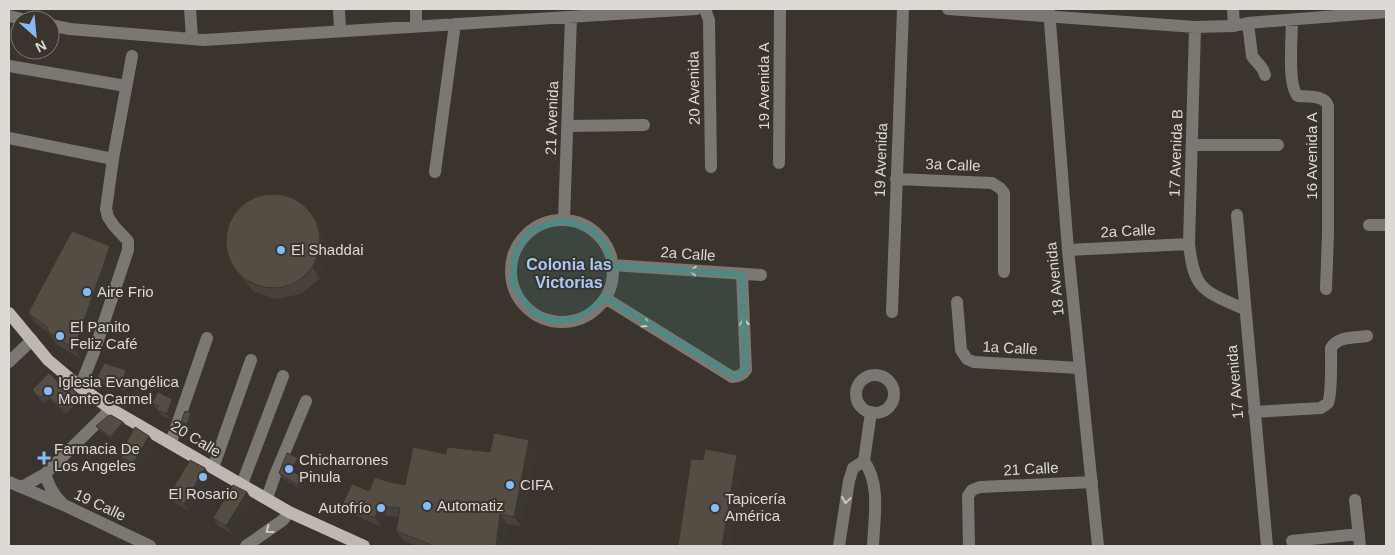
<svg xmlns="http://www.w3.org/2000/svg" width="1395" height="555" font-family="Arial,sans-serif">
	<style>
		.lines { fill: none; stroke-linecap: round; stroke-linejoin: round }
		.minor { stroke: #7b7773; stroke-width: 12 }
		.major { stroke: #bfb8b0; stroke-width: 12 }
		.wall { fill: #48423a }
		.shaded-wall { fill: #3b3630 }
		.building { fill: #544d44; stroke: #3b3630 }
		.oneway { stroke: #cecac5 }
		.marked { fill: #428f88; fill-opacity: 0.2; stroke: #428f88; stroke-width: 4; stroke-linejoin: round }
		.poi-dot { fill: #81bdfa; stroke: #3b342c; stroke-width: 2 }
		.labels { text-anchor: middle; stroke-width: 4; stroke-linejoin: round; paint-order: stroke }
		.street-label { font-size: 15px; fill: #ddd9d4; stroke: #3b342c }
		.poi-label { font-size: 15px; fill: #ddd9d4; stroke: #3b342c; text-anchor: start }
		.neighbourhood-label { font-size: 16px; font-weight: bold; fill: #a1cdfb; stroke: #3b342c }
	</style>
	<rect width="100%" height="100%" fill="#3b342c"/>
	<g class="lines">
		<path class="minor" d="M190 9 192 38
			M339 9 340 31
			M416 9V26
			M705 9 709 20 711 167
			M948 9 1195 27 1234 26 1248 23 1386 12
			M1049 9 1068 250 1098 546
			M1233 9 1234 26
			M9 16 26 20
			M1292 21C1292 36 1287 86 1298 96 1308 97 1325 95 1328 106V234L1326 289
			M1248 23 1252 56C1257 64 1262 64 1265 75
			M50 25 70 29 204 40 696 9
			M1195 27 1189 244C1194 290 1203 291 1244 309
			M9 66 126 86
			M568 126 644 125
			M9 138 113 159
			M1193 145H1278
			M779 163 780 9
			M435 172 455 24
			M896 179 992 183 1000 188 1004 193V272
			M1237 215 1267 546
			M564 220 571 17
			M511 271a51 51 0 1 1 102 0a51 51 0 1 1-102 0Z
			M1369 225H1386
			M1068 250 1189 244
			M612 265 761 275
			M605 298 732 377C738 377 743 375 746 370L742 274
			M957 302 961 350 967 359 974 362 1080 368
			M892 312 903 9
			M9 362 32 340
			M856 394a19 19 0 1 1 38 0a19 19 0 1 1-38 0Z
			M80 387 94 352 128 250V241L114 226 108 217 106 209 113 159 132 56
			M871 412 864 461C881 484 874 519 873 546
			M1254 412 1321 408C1323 406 1326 405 1328 403 1332 394 1331 359 1331 348 1338 336 1355 338 1367 336
			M171 442 207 338
			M213 468 251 360
			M45 474C49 485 53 495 62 503
			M9 482 66 506 150 546
			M242 484 283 376
			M22 487 45 474 111 409
			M267 498 275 475 306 401
			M1355 500 1360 546
			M1292 541 1359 534
			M246 546 283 520 289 512
			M839 546 849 481 853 468 864 461
			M969 546 968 496 972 490 980 487 1092 482"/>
		<path class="major" d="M9 313 48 360 80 387 111 409 289 512 364 546"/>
	</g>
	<path class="wall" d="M316 219 323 229 329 253 320 279 301 294 277 299 254 292 237 272 230 262Z
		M117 256 81 359 56 344 49 333 35 323 28 313Z
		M130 375 125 391 101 383 97 378Z
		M63 387 77 393 81 398 66 414 49 399 44 404 36 395 32 390Z
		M172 399 176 404 170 419 161 415 157 409 156 408 152 403Z
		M191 413 195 418 191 429 185 427 181 422Z
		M123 422 127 427 114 442 100 431 96 426Z
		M149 436 155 444 139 471 125 462 119 455Z
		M536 450 521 526 507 524 504 546H417L403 540 396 531 399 517 386 516 381 527 350 513 343 503 389 482 405 485 446 454Z
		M298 458 302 464 296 473 307 483 302 490 282 478 279 473Z
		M205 468 210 476 189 511 175 503 169 495Z
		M247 492 252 500 232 534 218 526 213 518Z"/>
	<path class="shaded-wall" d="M316 219 323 229 329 253 320 279 313 268Z
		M110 246 117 256 81 359 74 349Z
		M126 370 130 375 125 391 121 386Z
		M172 399 176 404 170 419 167 414Z
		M191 413 195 418 191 429 187 424Z
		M123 422 127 427 114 442 110 437Z
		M149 436 155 444 139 471 133 463Z
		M529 440 536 450 521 526 514 517Z
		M737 455 744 465 731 546H722Z
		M298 458 302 464 295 475 291 470Z
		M205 468 210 476 189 511 184 504Z
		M303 478 307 483 302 490 298 485Z
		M247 492 252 500 232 534 226 526Z
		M379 506 386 516 381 527 375 518Z
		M500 514 507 524 504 546H496Z"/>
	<path class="building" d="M226 241a47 47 0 1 1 94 0a47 47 0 1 1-94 0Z
		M72 231 110 246 74 349 49 333 47 327 28 313Z
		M104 363 126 370 121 386 97 378Z
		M49 373 63 387 66 384 77 393 62 409 45 393 40 398 32 390Z
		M158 392 172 399 167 414 157 410 159 406 152 403Z
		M185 411 191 413 187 424 181 422Z
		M111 415 123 422 110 437 96 426 108 416Z
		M135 427 149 436 133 463 119 455Z
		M494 433 529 440 514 517 500 514 496 546H435L396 531 400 508 379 506 375 518 343 503 352 484 369 491 375 477 389 482 405 485 413 447 446 454 447 447 490 452Z
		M705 449 737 455 722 546H678L691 459 703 460Z
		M287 453 298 458 291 470 303 478 298 485 279 473Z
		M190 460 205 468 184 504 169 495Z
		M233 485 247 492 226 526 213 518Z
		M574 544 603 546H574Z"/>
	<defs><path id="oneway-chevron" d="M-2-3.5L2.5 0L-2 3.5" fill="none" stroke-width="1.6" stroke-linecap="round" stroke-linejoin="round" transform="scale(1.25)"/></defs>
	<g class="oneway">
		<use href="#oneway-chevron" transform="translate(693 271) rotate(-176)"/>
		<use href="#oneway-chevron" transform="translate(744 322) rotate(-93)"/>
		<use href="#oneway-chevron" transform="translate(646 324) rotate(32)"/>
		<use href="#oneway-chevron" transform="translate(846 500) rotate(98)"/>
		<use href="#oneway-chevron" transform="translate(269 530) rotate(144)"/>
	</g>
	<path class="marked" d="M564 220 593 230 606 246 612 265 742 274 746 370 735 377 605 298 577 319 553 321 532 312 512 283 516 249 531 230Z"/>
	<g class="poi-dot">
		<circle cx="281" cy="250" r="5"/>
		<circle cx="87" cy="292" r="5"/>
		<circle cx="60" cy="336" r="5"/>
		<circle cx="48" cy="391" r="5"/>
		<path d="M41.5 450.5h5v5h5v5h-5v5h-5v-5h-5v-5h5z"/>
		<circle cx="289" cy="469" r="5"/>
		<circle cx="203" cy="477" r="5"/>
		<circle cx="510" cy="485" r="5"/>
		<circle cx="427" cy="506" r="5"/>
		<circle cx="381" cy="508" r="5"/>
		<circle cx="715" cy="508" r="5"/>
	</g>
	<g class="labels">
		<g class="street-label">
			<text transform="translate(764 86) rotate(-90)" y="5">19 Avenida A</text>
			<text transform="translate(694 88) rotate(-91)" y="5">20 Avenida</text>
			<text transform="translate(552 118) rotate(-88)" y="5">21 Avenida</text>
			<text transform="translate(1176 153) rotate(-88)" y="5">17 Avenida B</text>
			<text transform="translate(1312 156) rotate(-90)" y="5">16 Avenida A</text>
			<text transform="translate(881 160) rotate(-88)" y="5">19 Avenida</text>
			<text transform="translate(953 165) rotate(2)" y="5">3a Calle</text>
			<text transform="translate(1128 231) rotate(-3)" y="5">2a Calle</text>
			<text transform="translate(688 254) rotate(4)" y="5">2a Calle</text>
			<text transform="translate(1055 279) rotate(-96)" y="5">18 Avenida</text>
			<text transform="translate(1010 348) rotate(3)" y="5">1a Calle</text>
			<text transform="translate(1235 382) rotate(-95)" y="5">17 Avenida</text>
			<text transform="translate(196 439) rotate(31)" y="5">20 Calle</text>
			<text transform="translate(1031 469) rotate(-3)" y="5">21 Calle</text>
			<text transform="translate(100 505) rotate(25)" y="5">19 Calle</text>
		</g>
		<g class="poi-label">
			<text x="291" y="255">El Shaddai</text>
			<text x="97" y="297">Aire Frio</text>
			<text x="70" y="332">El Panito<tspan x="70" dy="17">Feliz Café</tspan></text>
			<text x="58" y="387">Iglesia Evangélica<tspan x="58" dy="17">Monte Carmel</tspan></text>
			<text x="54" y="454">Farmacia De<tspan x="54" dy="17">Los Angeles</tspan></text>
			<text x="299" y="465">Chicharrones<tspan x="299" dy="17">Pinula</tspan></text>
			<text x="520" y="490">CIFA</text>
			<text x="203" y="499" text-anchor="middle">El Rosario</text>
			<text x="725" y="504">Tapicería<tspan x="725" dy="17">América</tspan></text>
			<text x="437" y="511">Automatiz</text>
			<text x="371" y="513" text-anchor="end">Autofrío</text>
		</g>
		<g class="neighbourhood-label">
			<text x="569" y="270">Colonia las<tspan x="569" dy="18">Victorias</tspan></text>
		</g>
	</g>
	<rect width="1395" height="555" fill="none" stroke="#ddd9d4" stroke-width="20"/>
	<g transform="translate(35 35) rotate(153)"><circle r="24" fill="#3b342c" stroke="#7c766f"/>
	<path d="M0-4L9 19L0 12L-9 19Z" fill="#81bdfa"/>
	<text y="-8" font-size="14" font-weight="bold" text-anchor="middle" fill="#ddd9d4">N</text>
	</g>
</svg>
